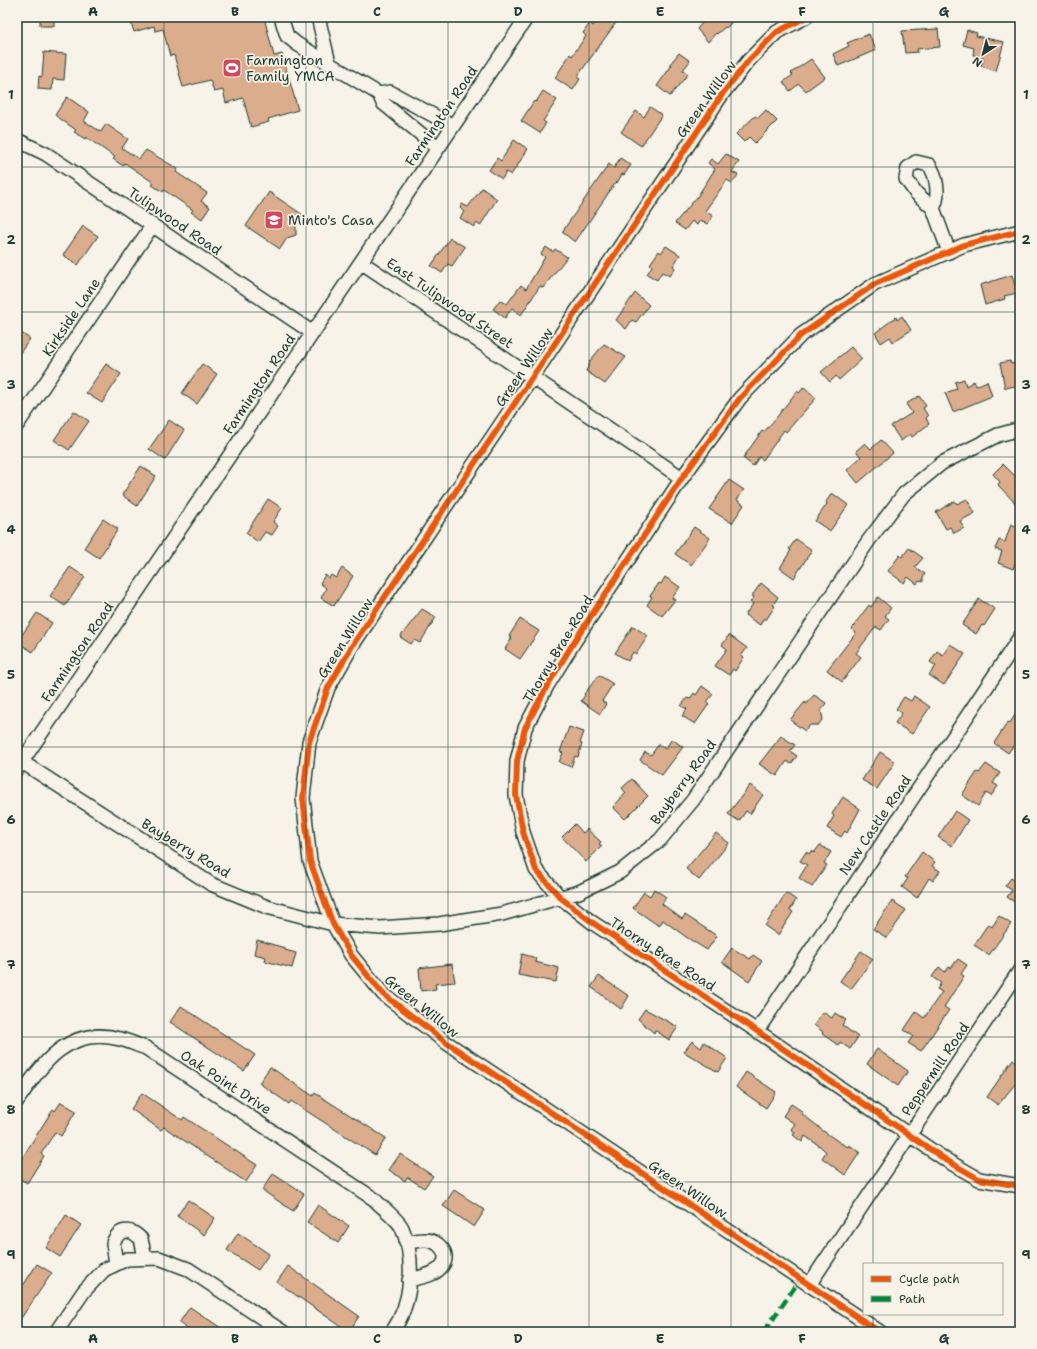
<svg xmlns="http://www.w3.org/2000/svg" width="1037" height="1349" font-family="'Shantell Sans',sans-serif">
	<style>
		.building { fill: #dcad8d; stroke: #1f3d34 }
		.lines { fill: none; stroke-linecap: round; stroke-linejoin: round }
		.minor-casing { stroke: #1f3d34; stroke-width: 16 }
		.minor { stroke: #f7f3e8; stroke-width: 13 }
		.quiet { stroke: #00873e; stroke-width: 5; stroke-dasharray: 10 5; stroke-linecap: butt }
		.cycleway-casing { stroke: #f7f3e8; stroke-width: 8 }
		.cycleway { stroke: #e8590c; stroke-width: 6 }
		.grid { fill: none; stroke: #1f3d34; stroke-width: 1; stroke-opacity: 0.55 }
		.labels { text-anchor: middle; stroke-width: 3.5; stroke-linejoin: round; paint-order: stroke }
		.poi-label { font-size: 14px; fill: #1f3d34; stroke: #f7f3e8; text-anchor: start }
		.street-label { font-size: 14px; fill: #1f3d34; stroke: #f7f3e8 }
		.neatline { fill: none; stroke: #1f3d34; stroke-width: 1.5 }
		.grid-label { font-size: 13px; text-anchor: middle; font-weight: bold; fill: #1f3d34 }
	</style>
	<rect width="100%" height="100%" fill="#f7f3e8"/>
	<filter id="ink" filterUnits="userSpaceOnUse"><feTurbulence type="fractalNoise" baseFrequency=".025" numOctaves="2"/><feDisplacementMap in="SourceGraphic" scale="8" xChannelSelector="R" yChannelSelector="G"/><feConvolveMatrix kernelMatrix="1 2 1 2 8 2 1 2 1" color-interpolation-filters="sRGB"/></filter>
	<g filter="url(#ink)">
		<path class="building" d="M40 17H54V26H40Z
			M129 17H264L274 56 282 54 298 110 268 119 269 122 251 127 243 98 226 103 223 90 214 92 210 80 183 87 174 55 170 56 163 29 155 31 154 26 134 32Z
			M602 17H620L577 77 580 79 573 90 555 78 570 54 572 56 586 36 583 33 590 23 593 26 596 22 598 23Z
			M697 17H737L726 28 725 27 717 34 716 33 708 42 697 29 702 23Z
			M938 29 940 47 917 49 918 52 905 53 902 31Z
			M967 30 977 33 976 36 1004 42 996 71 981 66 984 58 973 55 974 48 963 45Z
			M869 34 876 50 838 66 833 54 849 46 847 43Z
			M44 52 66 54 64 80 53 79 52 90 38 89 39 76 42 77Z
			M679 53 690 61 683 70 688 74 670 96 657 86 672 65 670 64Z
			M811 59 825 77 806 91 799 84 790 91 783 82 793 75 791 73Z
			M543 91 557 100 543 121 546 123 540 133 521 121 534 101 536 102Z
			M67 97 89 112 84 121 101 132 106 124 128 139 122 148 139 159 146 150 178 169 176 172 207 193 201 201 210 207 202 219 191 212 193 210 164 190 163 192 152 185 154 183 125 163 123 166 113 159 115 157 86 137 85 139 74 132 76 130 55 115Z
			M650 107 662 115 641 146 621 132 636 111 644 117Z
			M766 110 777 121 755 143 749 137 744 142 736 134 755 116 758 118Z
			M514 140 528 149 511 175 506 172 502 179 489 170 497 158 501 161Z
			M726 154 739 162 732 172 738 175 732 183 727 180 705 211 713 216 707 224 700 220 697 225 692 221 685 230 675 223 697 197 715 169 708 163 711 159 718 164Z
			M620 158 631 165 624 175 622 174 617 183 616 182 575 242 562 232 609 164 614 168Z
			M482 188 497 199 480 226 477 223 474 227 460 218 464 212 460 208 462 204 468 207Z
			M269 192 303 215 296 225V235L287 238 280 249 246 226Z
			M83 226 98 236 78 265 63 255Z
			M450 238 465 247 452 266 448 264 442 273 431 266Z
			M666 246 680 255 673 266 675 268 670 276 662 272 657 280 647 274 652 266 650 264 659 251 661 253Z
			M546 247 553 252 555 249 567 257 543 288 540 286 521 315 512 308 505 318 493 309 500 300 507 304 521 285 526 289 545 257 541 254Z
			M1012 275 1017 293 1004 296 1005 299 985 305 980 285Z
			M635 293 649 305 636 322 632 320 626 329 616 320Z
			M902 316 911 330 893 342 890 337 881 343 875 333 896 317 897 320Z
			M17 330 30 339 17 357Z
			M604 344 626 357 605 384 586 371 590 363 589 362Z
			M851 347 862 359 839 380 836 376 830 382 821 372Z
			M1010 361 1011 364 1020 362V385L1005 388 1000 363Z
			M106 364 121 374 102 403 86 393Z
			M202 364 217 374 197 404 182 393Z
			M964 379 966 386 974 381 976 386 987 381 992 396 953 412 945 393 957 389 955 382Z
			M804 387 816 398 786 432 784 430 763 460 759 457 753 466 743 458 762 431 764 432 776 418 797 391 799 393Z
			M919 396 926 406 923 408 928 416 926 418 929 424 912 437 910 434 901 441 891 426 912 413 906 404Z
			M74 411 89 421 69 450 54 440Z
			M169 420 184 430 165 460 149 449Z
			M881 440 893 453 858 483 847 470 861 457 856 451 865 443 871 449Z
			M1003 464 1020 481V508L998 485 1000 482 993 474Z
			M141 466 156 476 137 506 122 495Z
			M729 480 744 490 737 500 744 505 732 523 709 509Z
			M832 493 848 505 830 531 815 521 827 504 826 502Z
			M268 499 282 508 273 522 278 526 272 535 265 532 258 542 246 533Z
			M967 499 975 513 960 521 964 528 954 533 950 527 946 529 936 512 955 501 957 504Z
			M103 519 118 529 99 558 84 548Z
			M1011 524 1020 528V559L1017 558 1013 569 998 563 1002 551 995 549 999 540 1005 542Z
			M694 527 710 538 691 565 675 554Z
			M796 539 812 550 794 578 780 568 791 550 789 549Z
			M909 548 923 558 915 567 925 574 923 577V582L919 581 917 584 908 577 904 583 888 571 900 555 902 557Z
			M70 567 85 577 65 606 50 596Z
			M342 568 353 576 334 606 321 598 326 588 320 583 325 575 329 578 331 575 336 578Z
			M665 577 680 587 672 598 675 600 662 616 647 605 652 597 650 596 659 583 661 584Z
			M761 583 778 597 773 605 775 606 766 620 764 618 760 625 745 615 753 604 750 602 754 597 752 596Z
			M878 597 891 608 885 616 889 619 881 630 876 627 872 632 856 653 861 657 842 682 827 670 856 633 852 629 857 621 869 605 871 607Z
			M979 599 995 609 984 626 982 625 976 634 962 625Z
			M422 609 436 617 420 643 414 640 411 644 400 637Z
			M37 613 52 623 33 652 17 642Z
			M520 619 539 631 520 659 505 649 512 638 509 636Z
			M633 626 648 636 636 654 633 652 628 661 615 653Z
			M729 635 747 648 741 656 744 657 735 671 733 669 729 675 715 666 727 649 722 645Z
			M950 644 965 654 944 685 929 675 936 666 930 662 937 651 943 655Z
			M599 675 613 684 602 701 606 704 600 714 581 701 585 695 584 694Z
			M702 686 713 694 707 702 709 704 695 724 682 716 687 709 681 706 687 698 690 699 694 693 696 695Z
			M814 695 826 703 821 711 823 719 818 725H810L805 731 790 720 805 702 806 704Z
			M914 696 930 707 912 734 895 723 902 713 896 709 904 697 911 701Z
			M1020 707V748L1014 745 1008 753 994 743 1008 722 1010 723Z
			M569 727 584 732 580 743 582 744 578 757 575 756 571 767 559 762 563 753 560 752Z
			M781 736 795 745 790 751 797 756 791 764 787 761 777 776 759 764Z
			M672 739 683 747 662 775 640 760 645 752 651 755 659 744 665 749Z
			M880 752 895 762 877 789 862 780Z
			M986 764 1000 773 993 783 998 786 991 796 986 793 978 806 962 795 977 772 979 773Z
			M632 779 648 796 625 819 613 807 626 793 622 788Z
			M750 785 763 795 750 814 746 811 739 821 728 814Z
			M843 797 860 809 847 833 845 831 841 837 827 828 834 816 832 814Z
			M955 811 968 820 952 846 938 837Z
			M575 824 583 833 587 829 601 842 599 844 602 846 586 862 562 837Z
			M716 833 729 843 699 880 686 869Z
			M820 845 831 852 824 863 827 865 812 887 799 878 807 865 800 861 806 852 809 854 811 851 814 853Z
			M922 852 935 862 932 866 940 871 933 881 929 878 917 898 902 887 908 878 905 877Z
			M1011 878 1017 882 1020 878V906L1007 897 1012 890 1005 886Z
			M654 889 666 897 662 904 682 919 685 915 717 936 707 950 686 937 663 920 659 926 633 908 644 892 650 896Z
			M786 893 796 900 790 910 793 912 778 935 765 926Z
			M892 901 906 910 887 938 873 929Z
			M999 916 1011 924 989 955 974 945 988 924 992 927Z
			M257 940 285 948V950L296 953 292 968 265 961 266 957 254 954Z
			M732 948 750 959 753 955 762 961 749 981 722 962Z
			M861 951 873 959 851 989 840 981Z
			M522 954 536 958 535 962 559 968 556 982 518 975Z
			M958 959 967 965 961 974 964 976 944 1007 949 1010 921 1051 908 1043 913 1036 904 1030 916 1012 924 1018 942 992 937 989 941 983 932 977 939 967 945 972 949 967 951 968Z
			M452 964 455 982 435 984 436 989 421 991 419 968Z
			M599 976 629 996 621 1009 591 987Z
			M181 1006 255 1055 244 1071 170 1022Z
			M645 1009 678 1027 669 1040 655 1030 654 1033 638 1019Z
			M823 1012 832 1018 835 1013 846 1020 842 1025 858 1037 850 1049 840 1042 838 1045 822 1034 823 1032 814 1025Z
			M692 1041 701 1048 704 1042 727 1058 718 1072 684 1052Z
			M877 1049 908 1071 898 1086 867 1064Z
			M1013 1059 1020 1065V1078L998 1105 987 1097Z
			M270 1067 313 1096 315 1093 386 1138 375 1155 291 1101 289 1104 259 1083Z
			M746 1072 776 1092 766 1108 736 1087Z
			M142 1093 182 1120 184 1117 257 1165 246 1182 164 1127 161 1130 131 1109Z
			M61 1102 76 1111 61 1136 55 1132 41 1154 44 1156 27 1183 17 1177V1166L53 1109 55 1111Z
			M791 1104 803 1112 802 1114 819 1127V1128L839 1142 848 1147 849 1145 860 1152 845 1175 822 1158 826 1152 821 1147 805 1136 802 1142 793 1135 795 1132 791 1129 795 1124 783 1116Z
			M400 1154 433 1176 424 1188 407 1177 405 1181 389 1170Z
			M273 1174 304 1194 293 1211 262 1190Z
			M454 1190 485 1210 474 1227 443 1206Z
			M188 1200 215 1218 204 1235 177 1216Z
			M318 1205 349 1226 338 1243 307 1222Z
			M66 1215 81 1225 60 1257 46 1248Z
			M238 1233 269 1254 258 1270 227 1250Z
			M37 1264 52 1273 17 1324V1295Z
			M288 1266 359 1316 349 1332 277 1282Z
			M190 1307 227 1332H192L179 1323Z"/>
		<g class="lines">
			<g class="minor-casing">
				<path id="minor" d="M281 17 287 36 297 44 379 94 383 103 438 148
					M318 17 329 63
					M806 17 777 32 749 60 723 93 352 646 328 688 309 742 303 798 310 861 333 924 351 955 383 994 447 1043 880 1332
					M379 94 390 92 453 126
					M17 140 46 154 313 333
					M933 208C940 197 937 175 929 165L916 162 908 168 906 179 916 193 933 208 949 252
					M1020 231 964 245 875 284 801 335 740 398 682 478 574 642 547 686 525 728 517 761 516 795 523 832 536 870 561 898 593 923 757 1031 946 1160 979 1179 1020 1186
					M361 262 682 478
					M17 425 152 226
					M22 762 211 884 267 907 333 924 380 928 439 924 502 914 579 892 620 872 660 840 693 800 869 540 904 494 942 463 998 435 1020 429
					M17 769 527 17
					M757 1031 1020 637
					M17 1101C42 1064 68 1025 120 1039 128 1041 137 1045 146 1048L374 1199C381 1207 398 1219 402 1228 416 1260 412 1304 392 1332
					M406 1242C412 1242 419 1240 425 1240 439 1240 452 1255 441 1267 434 1276 419 1277 409 1280
					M116 1264 113 1243C119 1228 131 1228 141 1239L145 1258
					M809 1285 1020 970
					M56 1332 84 1291 104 1270 127 1259 159 1258 188 1269 283 1332"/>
			</g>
			<use href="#minor" class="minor"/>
			<path class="quiet" d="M764 1332 800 1279"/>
			<g class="cycleway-casing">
				<path id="cycleway" d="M806 17 777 32 749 60 723 93 352 646 328 688 309 742 303 798 310 861 333 924 351 955 383 994 447 1043 880 1332
					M1020 231 964 245 875 284 801 335 740 398 682 478 574 642 547 686 525 728 517 761 516 795 523 832 536 870 561 898 593 923 757 1031 946 1160 979 1179 1020 1186"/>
			</g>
			<use href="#cycleway" class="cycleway"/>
		</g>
	</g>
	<path class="grid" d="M164 17V1332M306 17V1332M448 17V1332M589 17V1332M731 17V1332M873 17V1264M17 167H1020M17 312H1020M17 457H1020M17 602H1020M17 747H1020M17 892H1020M17 1037H1020M17 1182H1020M873 1314V1332"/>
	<defs>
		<g id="stadium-square" transform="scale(1)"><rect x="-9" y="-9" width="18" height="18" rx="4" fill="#d1495b" stroke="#f7f3e8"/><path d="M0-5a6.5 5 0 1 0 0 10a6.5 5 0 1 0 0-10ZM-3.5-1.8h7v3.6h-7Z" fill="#fff"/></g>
		<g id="school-square" transform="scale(1)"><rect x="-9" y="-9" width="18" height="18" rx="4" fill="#d1495b" stroke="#f7f3e8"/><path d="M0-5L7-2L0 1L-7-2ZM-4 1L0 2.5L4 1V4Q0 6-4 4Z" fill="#fff"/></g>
	</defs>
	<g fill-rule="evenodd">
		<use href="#stadium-square" x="232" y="68"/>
		<use href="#school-square" x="274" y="220"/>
	</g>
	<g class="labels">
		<g class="poi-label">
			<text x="246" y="65">Farmington<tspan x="246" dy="16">Family YMCA</tspan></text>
			<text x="288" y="225">Minto's Casa</text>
		</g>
		<g class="street-label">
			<text transform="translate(706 99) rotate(-54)" y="5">Green Willow</text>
			<text transform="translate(441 116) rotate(-56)" y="5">Farmington Road</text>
			<text transform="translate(175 221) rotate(34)" y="5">Tulipwood Road</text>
			<text transform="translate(450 303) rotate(34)" y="5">East Tulipwood Street</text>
			<text transform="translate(71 317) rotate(-56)" y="5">Kirkside Lane</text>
			<text transform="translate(524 367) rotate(-56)" y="5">Green Willow</text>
			<text transform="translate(259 384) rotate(-56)" y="5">Farmington Road</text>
			<text transform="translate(345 638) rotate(-58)" y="5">Green Willow</text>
			<text transform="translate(558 649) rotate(-59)" y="5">Thorny Brae Road</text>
			<text transform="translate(77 652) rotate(-56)" y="5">Farmington Road</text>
			<text transform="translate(683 782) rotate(-54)" y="5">Bayberry Road</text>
			<text transform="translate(875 825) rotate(-56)" y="5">New Castle Road</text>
			<text transform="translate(186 848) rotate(31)" y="5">Bayberry Road</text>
			<text transform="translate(663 954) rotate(33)" y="5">Thorny Brae Road</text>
			<text transform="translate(422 1006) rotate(39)" y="5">Green Willow</text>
			<text transform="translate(935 1069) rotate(-56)" y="5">Peppermill Road</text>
			<text transform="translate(226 1082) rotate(33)" y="5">Oak Point Drive</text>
			<text transform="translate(688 1189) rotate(34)" y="5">Green Willow</text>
		</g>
	</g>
	<rect width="1037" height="1349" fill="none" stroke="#f7f3e8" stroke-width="44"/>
	<rect x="863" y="1263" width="140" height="52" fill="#f7f3e8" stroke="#a1aaa0"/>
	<rect x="871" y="1276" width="20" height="6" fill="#e8590c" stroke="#a1aaa0"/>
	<text x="899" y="1283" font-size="12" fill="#1f3d34">Cycle path</text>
	<rect x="871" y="1296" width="20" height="6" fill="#00873e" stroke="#a1aaa0"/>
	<text x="899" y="1303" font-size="12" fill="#1f3d34">Path</text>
	<g transform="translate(983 54) rotate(216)" stroke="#f7f3e8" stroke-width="3" paint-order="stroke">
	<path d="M0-3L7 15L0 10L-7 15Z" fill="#1f3d34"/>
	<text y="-6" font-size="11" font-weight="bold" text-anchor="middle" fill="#1f3d34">N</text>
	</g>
	<rect x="22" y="22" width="993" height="1305" class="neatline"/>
	<g class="grid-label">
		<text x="93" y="16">A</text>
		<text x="235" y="16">B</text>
		<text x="377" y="16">C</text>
		<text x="518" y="16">D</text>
		<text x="660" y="16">E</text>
		<text x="802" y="16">F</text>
		<text x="944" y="16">G</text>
		<text x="11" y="99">1</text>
		<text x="1026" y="99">1</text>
		<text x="11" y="244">2</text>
		<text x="1026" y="244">2</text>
		<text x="11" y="389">3</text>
		<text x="1026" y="389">3</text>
		<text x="11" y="534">4</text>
		<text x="1026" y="534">4</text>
		<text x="11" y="679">5</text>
		<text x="1026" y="679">5</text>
		<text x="11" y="824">6</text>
		<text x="1026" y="824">6</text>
		<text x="11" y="969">7</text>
		<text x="1026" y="969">7</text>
		<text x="11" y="1114">8</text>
		<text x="1026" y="1114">8</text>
		<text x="11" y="1259">9</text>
		<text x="1026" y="1259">9</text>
		<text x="93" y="1343">A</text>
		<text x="235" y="1343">B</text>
		<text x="377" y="1343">C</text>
		<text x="518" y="1343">D</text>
		<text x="660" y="1343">E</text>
		<text x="802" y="1343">F</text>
		<text x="944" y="1343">G</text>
	</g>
</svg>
